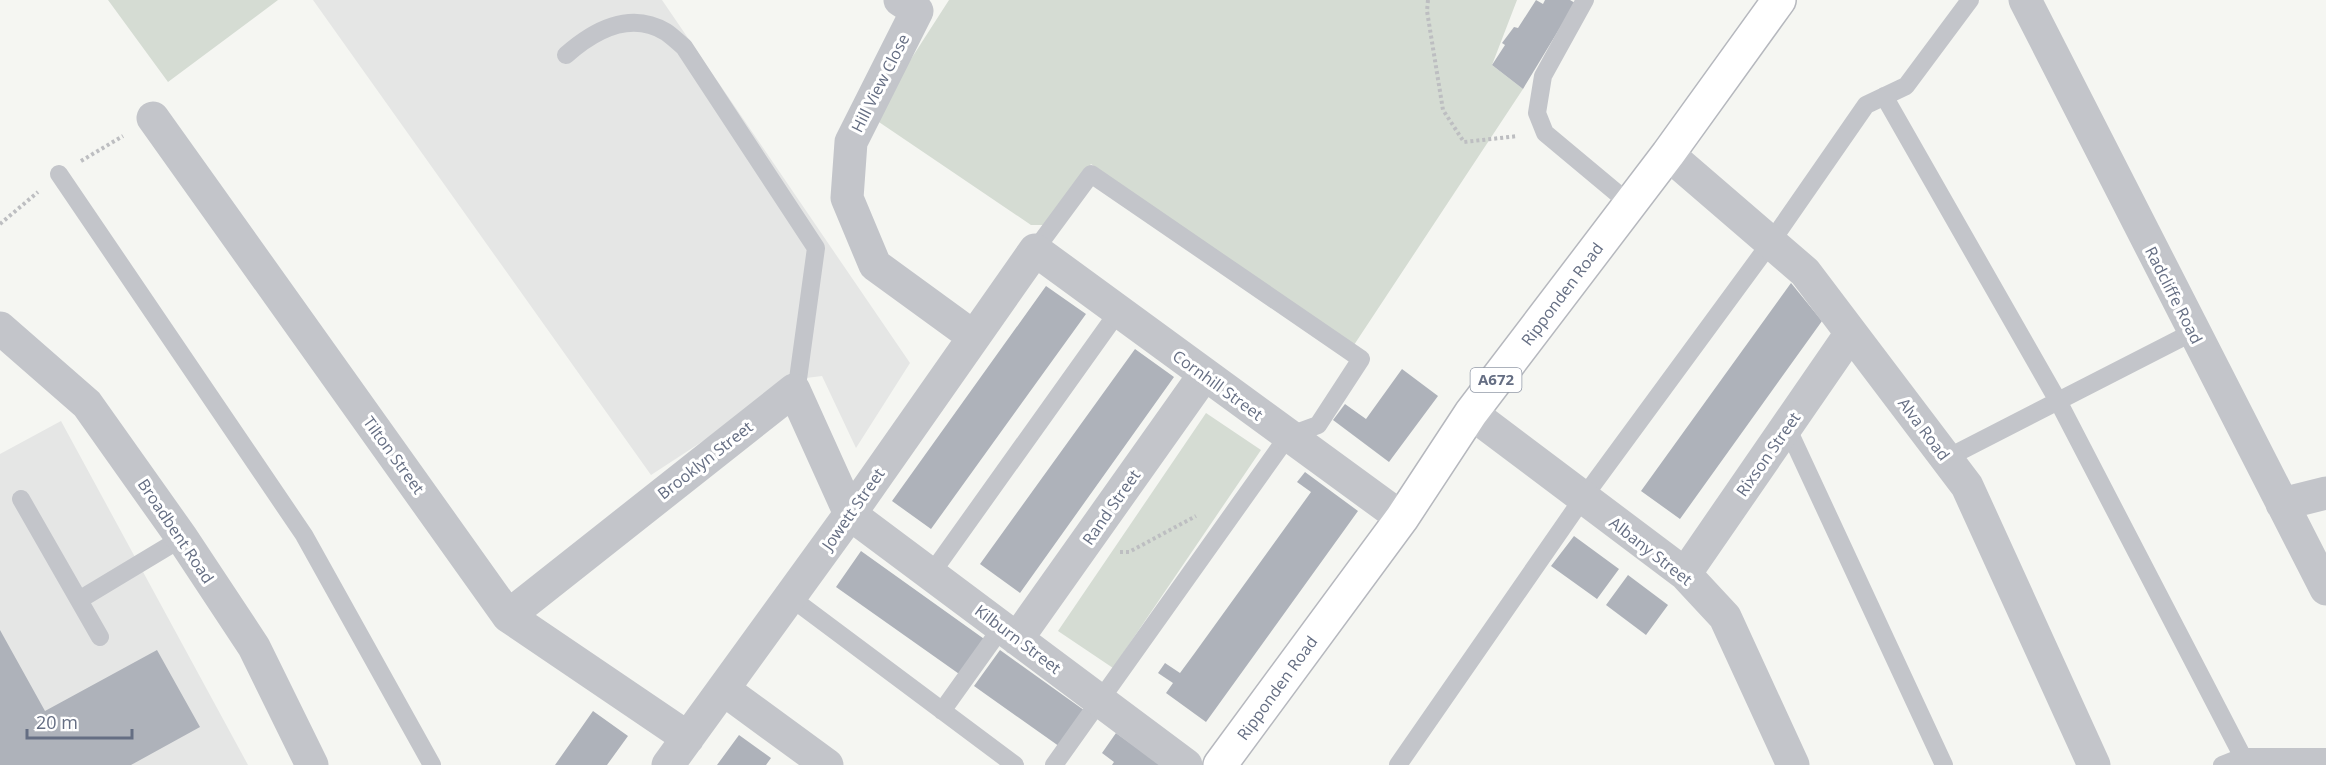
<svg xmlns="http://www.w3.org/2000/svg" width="2326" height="765" font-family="'Open Sans',sans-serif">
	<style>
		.built { fill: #e5e6e5 }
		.green { fill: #d5dcd3 }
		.building { fill: #aeb2ba }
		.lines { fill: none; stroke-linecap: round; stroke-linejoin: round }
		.primary-casing { stroke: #b6b8be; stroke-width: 36 }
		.path { stroke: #bdbec1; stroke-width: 4; stroke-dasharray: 3 3; stroke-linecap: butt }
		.lane { stroke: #c3c5ca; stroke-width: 18 }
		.street { stroke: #c3c5ca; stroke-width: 33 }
		.primary { stroke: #fff; stroke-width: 33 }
		.labels { text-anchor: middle; stroke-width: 6; stroke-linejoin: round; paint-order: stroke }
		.shield { fill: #fff; stroke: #939aa8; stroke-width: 1.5 }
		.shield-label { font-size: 15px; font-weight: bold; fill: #656e83 }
		.street-label { font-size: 16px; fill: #656e83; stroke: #fff }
	</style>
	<rect width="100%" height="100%" fill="#f5f6f2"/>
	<path class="built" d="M313 0H662L910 363 856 448 822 376 798 379 651 475Z
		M61 421 248 765H0V454Z"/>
	<path class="green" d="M108 0H278L168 82Z
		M949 0H1517L1492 65 1523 89 1352 348 1091 164 1047 225H1031L873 118Z
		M1206 413 1261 450 1113 668 1058 631Z"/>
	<path class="building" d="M1536 0 1543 4 1545 0H1570L1575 3 1523 89 1492 65 1505 45 1502 43 1514 27 1518 28Z
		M1791 283 1822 321 1680 519 1641 491Z
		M1046 286 1086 314 931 529 892 501Z
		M1135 349 1174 377 1020 593 980 564Z
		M1402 369 1438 396 1389 462 1333 420 1345 404 1366 419Z
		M1305 472 1358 511 1206 722 1166 693 1173 683 1158 673 1165 663 1180 673 1194 654 1311 492 1297 482Z
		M1574 536 1619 569 1597 599 1551 566Z
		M861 551 987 641 962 676 836 587Z
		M1628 575 1668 605 1646 635 1606 605Z
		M0 630 45 711 157 650 200 727 131 765H0Z
		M1000 650 1088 713 1063 749 974 686Z
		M593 711 628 736 607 765H555Z
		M1116 733 1161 765H1112L1114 762 1102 753Z
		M739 735 771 758 766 765H717Z"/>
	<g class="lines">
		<g class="primary-casing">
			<path id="primary" d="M1220 765 1402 518 1471 413 1668 154 1779 0"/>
		</g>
		<path class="path" d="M1428 0 1427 11 1443 110 1464 142 1518 136
			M81 161 123 136
			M0 224 38 192
			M1120 552H1129L1196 516"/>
		<path class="lane" d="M1585 0 1543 76 1537 113 1545 133 1630 204
			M566 55C593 31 630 10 666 32 672 36 678 42 684 47L816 248 798 379 794 390
			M1884 96 2058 401 2247 765
			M59 174 304 535 432 765
			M1035 250 1091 174 1361 359 1318 425 1288 436 1054 765
			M1787 427 1944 765
			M1947 458 2193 332
			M21 499 100 637
			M931 574 1118 312
			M790 597 1015 765
			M79 600 182 538
			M942 711 1002 627
			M1398 765 1583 498 1771 242 1866 105 1906 86 1970 0
			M2222 765 2242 757H2326"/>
		<path class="street" d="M900 0 917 11 851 142 847 198 875 265 974 337
			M2025 0 2326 589
			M153 118 508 616 688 738
			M1668 154 1805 272 1967 486 2094 765
			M0 328 87 404 182 538 254 647 312 765
			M1471 413 1685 574 1725 617 1793 765
			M2282 504 2326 493
			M1685 574 1851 333
			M508 616 794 390 850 514 1186 765
			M1017 639 1204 375
			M723 689 827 765
			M668 765 850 514 1035 250 1402 518"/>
		<use href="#primary" class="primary"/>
	</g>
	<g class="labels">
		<rect class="shield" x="1470.5" y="368" width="51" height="24" rx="4.5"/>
		<g class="shield-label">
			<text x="1496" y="385">A672</text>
		</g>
		<g class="street-label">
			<text transform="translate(880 83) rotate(-63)" y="6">Hill View Close</text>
			<text transform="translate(1562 294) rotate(-53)" y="6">Ripponden Road</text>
			<text transform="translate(2174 295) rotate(63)" y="6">Radcliffe Road</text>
			<text transform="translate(1218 385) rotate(36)" y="6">Cornhill Street</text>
			<text transform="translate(1924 429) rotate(53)" y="6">Alva Road</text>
			<text transform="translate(1768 454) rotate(-55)" y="6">Rixson Street</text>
			<text transform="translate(394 455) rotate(54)" y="6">Tilton Street</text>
			<text transform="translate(705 460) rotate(-38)" y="6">Brooklyn Street</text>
			<text transform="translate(1111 507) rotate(-55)" y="6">Rand Street</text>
			<text transform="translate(853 509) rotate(-55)" y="6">Jowett Street</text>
			<text transform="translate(176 531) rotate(56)" y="6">Broadbent Road</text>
			<text transform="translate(1651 551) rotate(38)" y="6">Albany Street</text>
			<text transform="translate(1018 639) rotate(37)" y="6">Kilburn Street</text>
			<text transform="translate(1277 688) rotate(-54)" y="6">Ripponden Road</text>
		</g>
	</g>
	<path d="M27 729v9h105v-9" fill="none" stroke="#656e83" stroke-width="3"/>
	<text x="36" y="729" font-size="18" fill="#656e83" stroke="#ffffff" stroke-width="4.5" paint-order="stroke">20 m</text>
</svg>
